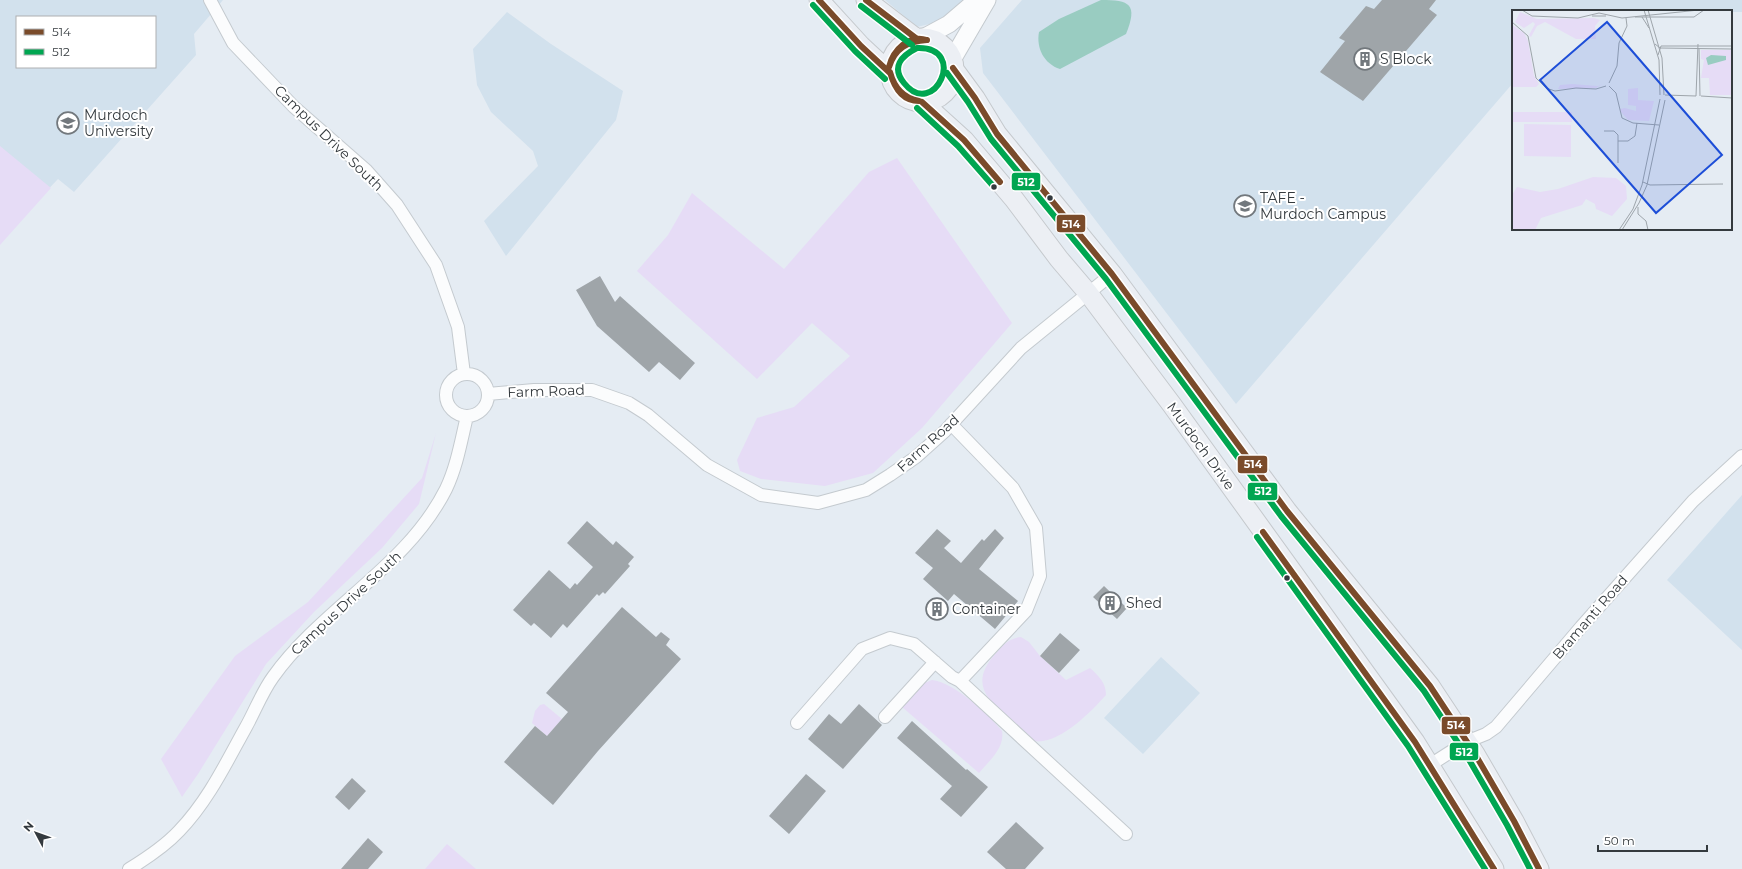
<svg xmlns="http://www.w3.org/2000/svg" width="1742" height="869" font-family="Montserrat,sans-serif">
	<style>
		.built { fill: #d2e1ed; fill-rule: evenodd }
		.green { fill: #e6dcf6 }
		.water { fill: #99ccc1 }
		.building { fill: #9fa5a9 }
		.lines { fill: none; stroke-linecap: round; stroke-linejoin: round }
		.street-casing { stroke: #c4cacf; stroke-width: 14 }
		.secondary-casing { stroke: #c4cacf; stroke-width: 19 }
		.primary-casing { stroke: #c5c9cd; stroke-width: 21 }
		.street { stroke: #fbfcfd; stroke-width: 12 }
		.secondary { stroke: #fbfcfd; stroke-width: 17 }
		.primary { stroke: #eceff4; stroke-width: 19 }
		.bus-1-casing { stroke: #fff; stroke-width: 9 }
		.bus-2-casing { stroke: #fff; stroke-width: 9 }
		.bus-1 { stroke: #7a4b2a; stroke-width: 6 }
		.bus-2 { stroke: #00a651; stroke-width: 6 }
		.bus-dot { fill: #343a3e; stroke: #fff; stroke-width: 1.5 }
		.labels { text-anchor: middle; stroke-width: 4; stroke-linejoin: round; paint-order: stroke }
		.poi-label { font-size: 14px; fill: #343a3e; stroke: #fff; text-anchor: start }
		.street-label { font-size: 14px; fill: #343a3e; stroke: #fff }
		.inset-road { fill: none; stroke: #9ea5ab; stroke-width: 1 }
		.view { fill: #1d4ed8; fill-opacity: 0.15; stroke: #1d4ed8; stroke-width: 2 }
		.inset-edge { fill: none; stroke: #343a3e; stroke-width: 2 }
		.line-badge { stroke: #fff; stroke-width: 1.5 }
		.badge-label { font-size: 11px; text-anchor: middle; font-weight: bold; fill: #fff }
	</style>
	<rect width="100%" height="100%" fill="#e5ecf3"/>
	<path class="built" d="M0 0H223L194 34 196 55 74 192 58 179 0 240ZM17 17H155V67H17Z
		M885 0H965L950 19 917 27Z
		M1022 0H1742V12L1513 11V83L1236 404 983 73 980 48Z
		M507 12 551 44 623 91 616 120 506 256 484 221 538 166 533 151 491 112 477 85 473 49Z
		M1742 495V650L1667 580Z
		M1161 657 1200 693 1143 754 1104 718Z"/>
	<path class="green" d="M0 146 51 188 0 245Z
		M897 158 1012 323 922 428 873 473 825 486 761 479 740 471 737 460 757 418 794 407 850 356 812 323 757 379 637 271 668 235 692 193 784 269 869 172Z
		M436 433 419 504 382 548 314 612 266 664 198 774 182 797 161 759 235 656 308 602 422 478Z
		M1021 637 1029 642 1040 656 1066 680 1090 668C1099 676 1106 683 1106 695 1091 712 1055 749 1030 740 1023 737 1014 725 1008 719 985 697 970 682 996 653 1003 645 1009 638 1021 637Z
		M932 680C955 683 987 713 1002 731 1005 748 989 761 979 773L902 707 922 684Z
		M544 704 562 719 547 736 532 723 535 711 540 705Z
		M447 844 476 869H425Z"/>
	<path class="water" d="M1101 0C1130 0 1138 4 1126 34L1060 69C1044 64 1036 48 1039 32L1059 19Z"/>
	<path class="building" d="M1382 0H1436L1429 9 1437 15 1363 101 1320 72 1345 41 1339 38 1366 6 1374 9Z
		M600 276 615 302 620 296 695 363 680 380 659 362 649 372 597 326 576 290Z
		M587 521 613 545 616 541 634 557 628 564 630 566 605 594 603 592 599 596 597 594 567 628 563 624 551 638 534 623 531 626 513 610 549 570 570 589 575 583 577 585 593 567 567 543Z
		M937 529 951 541 944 548 961 563 982 539 984 541 995 529 1004 538 979 569 1018 601 995 629 954 594 948 601 923 579 933 568 915 553Z
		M1104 586 1127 608 1117 619 1093 597Z
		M622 607 656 637 661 632 670 639 666 645 681 659 598 751 553 805 504 762 535 726 547 736 568 712 546 693Z
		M1060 633 1080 650 1059 673 1040 656Z
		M859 704 882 725 843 769 808 739 829 714 841 724Z
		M912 721 966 770 967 769 988 787 961 817 940 799 952 786 897 738Z
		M806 774 826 791 789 834 769 816Z
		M352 778 366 791 349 810 335 797Z
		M1016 822 1044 848 1025 869H1006L987 852Z
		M368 838 383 852 368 869H341Z"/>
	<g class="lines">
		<g class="street-casing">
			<path id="street" d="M210 0 233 43 294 107 366 170 397 205 436 265 458 327 464 374
				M446 395a21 21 0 1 1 42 0a21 21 0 1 1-42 0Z
				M488 394 534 390H592L629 403 648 415 707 465 761 495 818 503 866 490 890 475 916 457 945 431 1021 348 1112 274
				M960 681 1126 834
				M885 717 935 662
				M797 723 862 649 890 638 914 644 952 677 960 681 1026 611 1040 576 1036 528 1013 488 951 424
				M1430 765 1466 742 1486 734 1496 727 1581 627 1693 501 1742 456
				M129 869C147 858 165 846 179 831 208 801 226 763 246 727 255 711 262 692 273 677 323 607 407 567 446 489 457 466 461 441 467 416"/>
		</g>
		<g class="secondary-casing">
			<path id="secondary" d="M923 38 949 24 977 0
				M952 60 987 0"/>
		</g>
		<g class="primary-casing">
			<path id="primary" d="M819 0 861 46 890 73
				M866 0 917 39
				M890 70a32 32 0 1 1 64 0a32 32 0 1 1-64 0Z
				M953 68 975 98 997 134 1112 274 1287 511 1430 686 1475 754 1514 821 1539 869
				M922 102 964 140 1014 199 1059 259 1088 293 1172 405 1415 742 1494 869"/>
		</g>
		<use href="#street" class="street"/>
		<use href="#secondary" class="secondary"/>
		<use href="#primary" class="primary"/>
		<g class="bus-1-casing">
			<path id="bus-1" d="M819 0 861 46 890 73
				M866 0 917 39
				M889 67C893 50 909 34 927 40
				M889 67C895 48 908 41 927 40
				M953 68 975 98 997 134 1112 274 1287 511 1430 686 1475 754 1514 821 1539 869
				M890 72C894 87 903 98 919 101
				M890 72C894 87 902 101 919 101
				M922 102 964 140 1000 182
				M1263 532 1415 742 1494 869"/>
		</g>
		<g class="bus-2-casing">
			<path id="bus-2" d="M813 5 855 51 885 79
				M861 6 912 45
				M917 48C969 46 934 121 904 83 891 67 901 56 917 48Z
				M947 73 968 102 991 139 1106 279 1281 516 1424 691 1468 758 1507 825 1530 869
				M917 108 958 146 994 187
				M1257 537 1408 746 1485 869"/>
		</g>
		<use href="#bus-1" class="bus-1"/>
		<use href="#bus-2" class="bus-2"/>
	</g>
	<defs>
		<g id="building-ring" transform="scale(1.15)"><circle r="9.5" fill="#fff" stroke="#72787d" stroke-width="1.5"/><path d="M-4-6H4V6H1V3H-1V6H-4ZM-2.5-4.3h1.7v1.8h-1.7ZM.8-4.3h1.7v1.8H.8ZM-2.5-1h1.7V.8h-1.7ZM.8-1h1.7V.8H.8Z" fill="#72787d"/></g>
		<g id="university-ring" transform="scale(1.15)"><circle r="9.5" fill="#fff" stroke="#72787d" stroke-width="1.5"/><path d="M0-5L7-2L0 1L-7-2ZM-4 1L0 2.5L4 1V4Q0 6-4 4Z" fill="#72787d"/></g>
	</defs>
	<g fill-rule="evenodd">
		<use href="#building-ring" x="1365" y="59"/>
		<use href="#university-ring" x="68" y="123"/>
		<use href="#university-ring" x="1245" y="206"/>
		<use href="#building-ring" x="1110" y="603"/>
		<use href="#building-ring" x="937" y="609"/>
	</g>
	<g class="bus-dot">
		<circle cx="994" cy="187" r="3.5"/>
		<circle cx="1050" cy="198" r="3.5"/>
		<circle cx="1287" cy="578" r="3.5"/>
	</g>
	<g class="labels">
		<g class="poi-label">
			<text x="1380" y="64">S Block</text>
			<text x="84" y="120">Murdoch<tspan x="84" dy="16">University</tspan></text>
			<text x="1260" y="203">TAFE -<tspan x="1260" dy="16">Murdoch Campus</tspan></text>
			<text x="1126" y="608">Shed</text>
			<text x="952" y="614">Container</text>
		</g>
		<g class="street-label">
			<text transform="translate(329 138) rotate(44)" y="5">Campus Drive South</text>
			<text transform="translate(546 391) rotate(-2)" y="5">Farm Road</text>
			<text transform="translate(928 443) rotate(-42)" y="5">Farm Road</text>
			<text transform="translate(1201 446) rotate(54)" y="5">Murdoch Drive</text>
			<text transform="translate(346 603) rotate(-43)" y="5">Campus Drive South</text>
			<text transform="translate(1590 617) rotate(-49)" y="5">Bramanti Road</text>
		</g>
	</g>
	<g transform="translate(1512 10)">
		<rect width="220" height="220" fill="#e5ecf3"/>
		<path d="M8 2 25 9 82 8 88 10 83 16 84 29H64L33 12 25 16 19 27 17 25 23 14 21 12 12 18 3 12ZM0 15 12 23 16 31 22 66 27 74 24 77H0ZM189 40H220V85H198L197 68H189L192 50 189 49ZM60 74 86 76 91 74 84 78 46 79 48 75ZM126 78V90L142 91 137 111 116 110 109 102 108 99 113 98 124 101V96L116 95V79ZM0 102H60V112H0ZM12 114 59 115V147L12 146ZM81 167 104 168 114 176 115 189 100 206 84 199 83 194 74 189 70 195 29 208 23 220H0V185L5 177 28 182 46 179Z" fill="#e6dcf6"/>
		<path d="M199 45 214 46V50L196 55 194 48Z" fill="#99ccc1"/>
		<path class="inset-road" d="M10 0 20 6 66 8 87 3 110 8 187 0M132 0 147 50 148 85M136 0 150 48 152 85M80 6H94M123 7H182L192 0M130 7 137 18M0 12 16 26 24 68 34 78 43 81 64 78 84 79 94 76M143 34 148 38 220 39M187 39 188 86M146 45 149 36H220M97 73 105 56 107 33 115 16 114 8M97 76 104 83 110 108 121 113 147 115M153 85 184 86M184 86 186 34M189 86 220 88M92 121H102L106 125V131H116L123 126 125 113M106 153V131M131 172 138 175 211 174M126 197V204L134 211 136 220M107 220 121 199 130 175 148 89M110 220 127 193 135 175 153 90"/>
		<path class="view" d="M95 12 210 145 144 203 28 70Z"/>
		<rect width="220" height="220" class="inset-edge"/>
	</g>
	<g class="line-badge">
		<rect x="1011" y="172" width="30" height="19" rx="4" fill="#00a651"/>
		<rect x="1056" y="214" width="30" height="19" rx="4" fill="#7a4b2a"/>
		<rect x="1237" y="455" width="31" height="19" rx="4" fill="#7a4b2a"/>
		<rect x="1247" y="482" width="31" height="19" rx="4" fill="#00a651"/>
		<rect x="1441" y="716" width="30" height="19" rx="4" fill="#7a4b2a"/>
		<rect x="1449" y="742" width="30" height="19" rx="4" fill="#00a651"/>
	</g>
	<g class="badge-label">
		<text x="1026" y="186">512</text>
		<text x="1071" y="228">514</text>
		<text x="1253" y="468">514</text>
		<text x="1263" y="495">512</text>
		<text x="1456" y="729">514</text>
		<text x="1464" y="756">512</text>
	</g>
	<rect x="16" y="16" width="140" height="52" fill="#ffffff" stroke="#aeb0b2"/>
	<rect x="24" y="29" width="20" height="6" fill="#7a4b2a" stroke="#aeb0b2"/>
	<text x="52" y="36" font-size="12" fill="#343a3e">514</text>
	<rect x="24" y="49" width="20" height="6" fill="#00a651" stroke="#aeb0b2"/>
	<text x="52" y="56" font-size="12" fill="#343a3e">512</text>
	<g transform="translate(36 833) rotate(311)" stroke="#ffffff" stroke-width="3" paint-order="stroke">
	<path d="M0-3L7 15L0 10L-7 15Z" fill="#343a3e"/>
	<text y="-6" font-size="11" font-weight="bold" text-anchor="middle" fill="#343a3e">N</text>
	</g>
	<path d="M1598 845v6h109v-6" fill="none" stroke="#343a3e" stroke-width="2"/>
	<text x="1604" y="845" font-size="12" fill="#343a3e" stroke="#ffffff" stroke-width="3" paint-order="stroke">50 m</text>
</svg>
